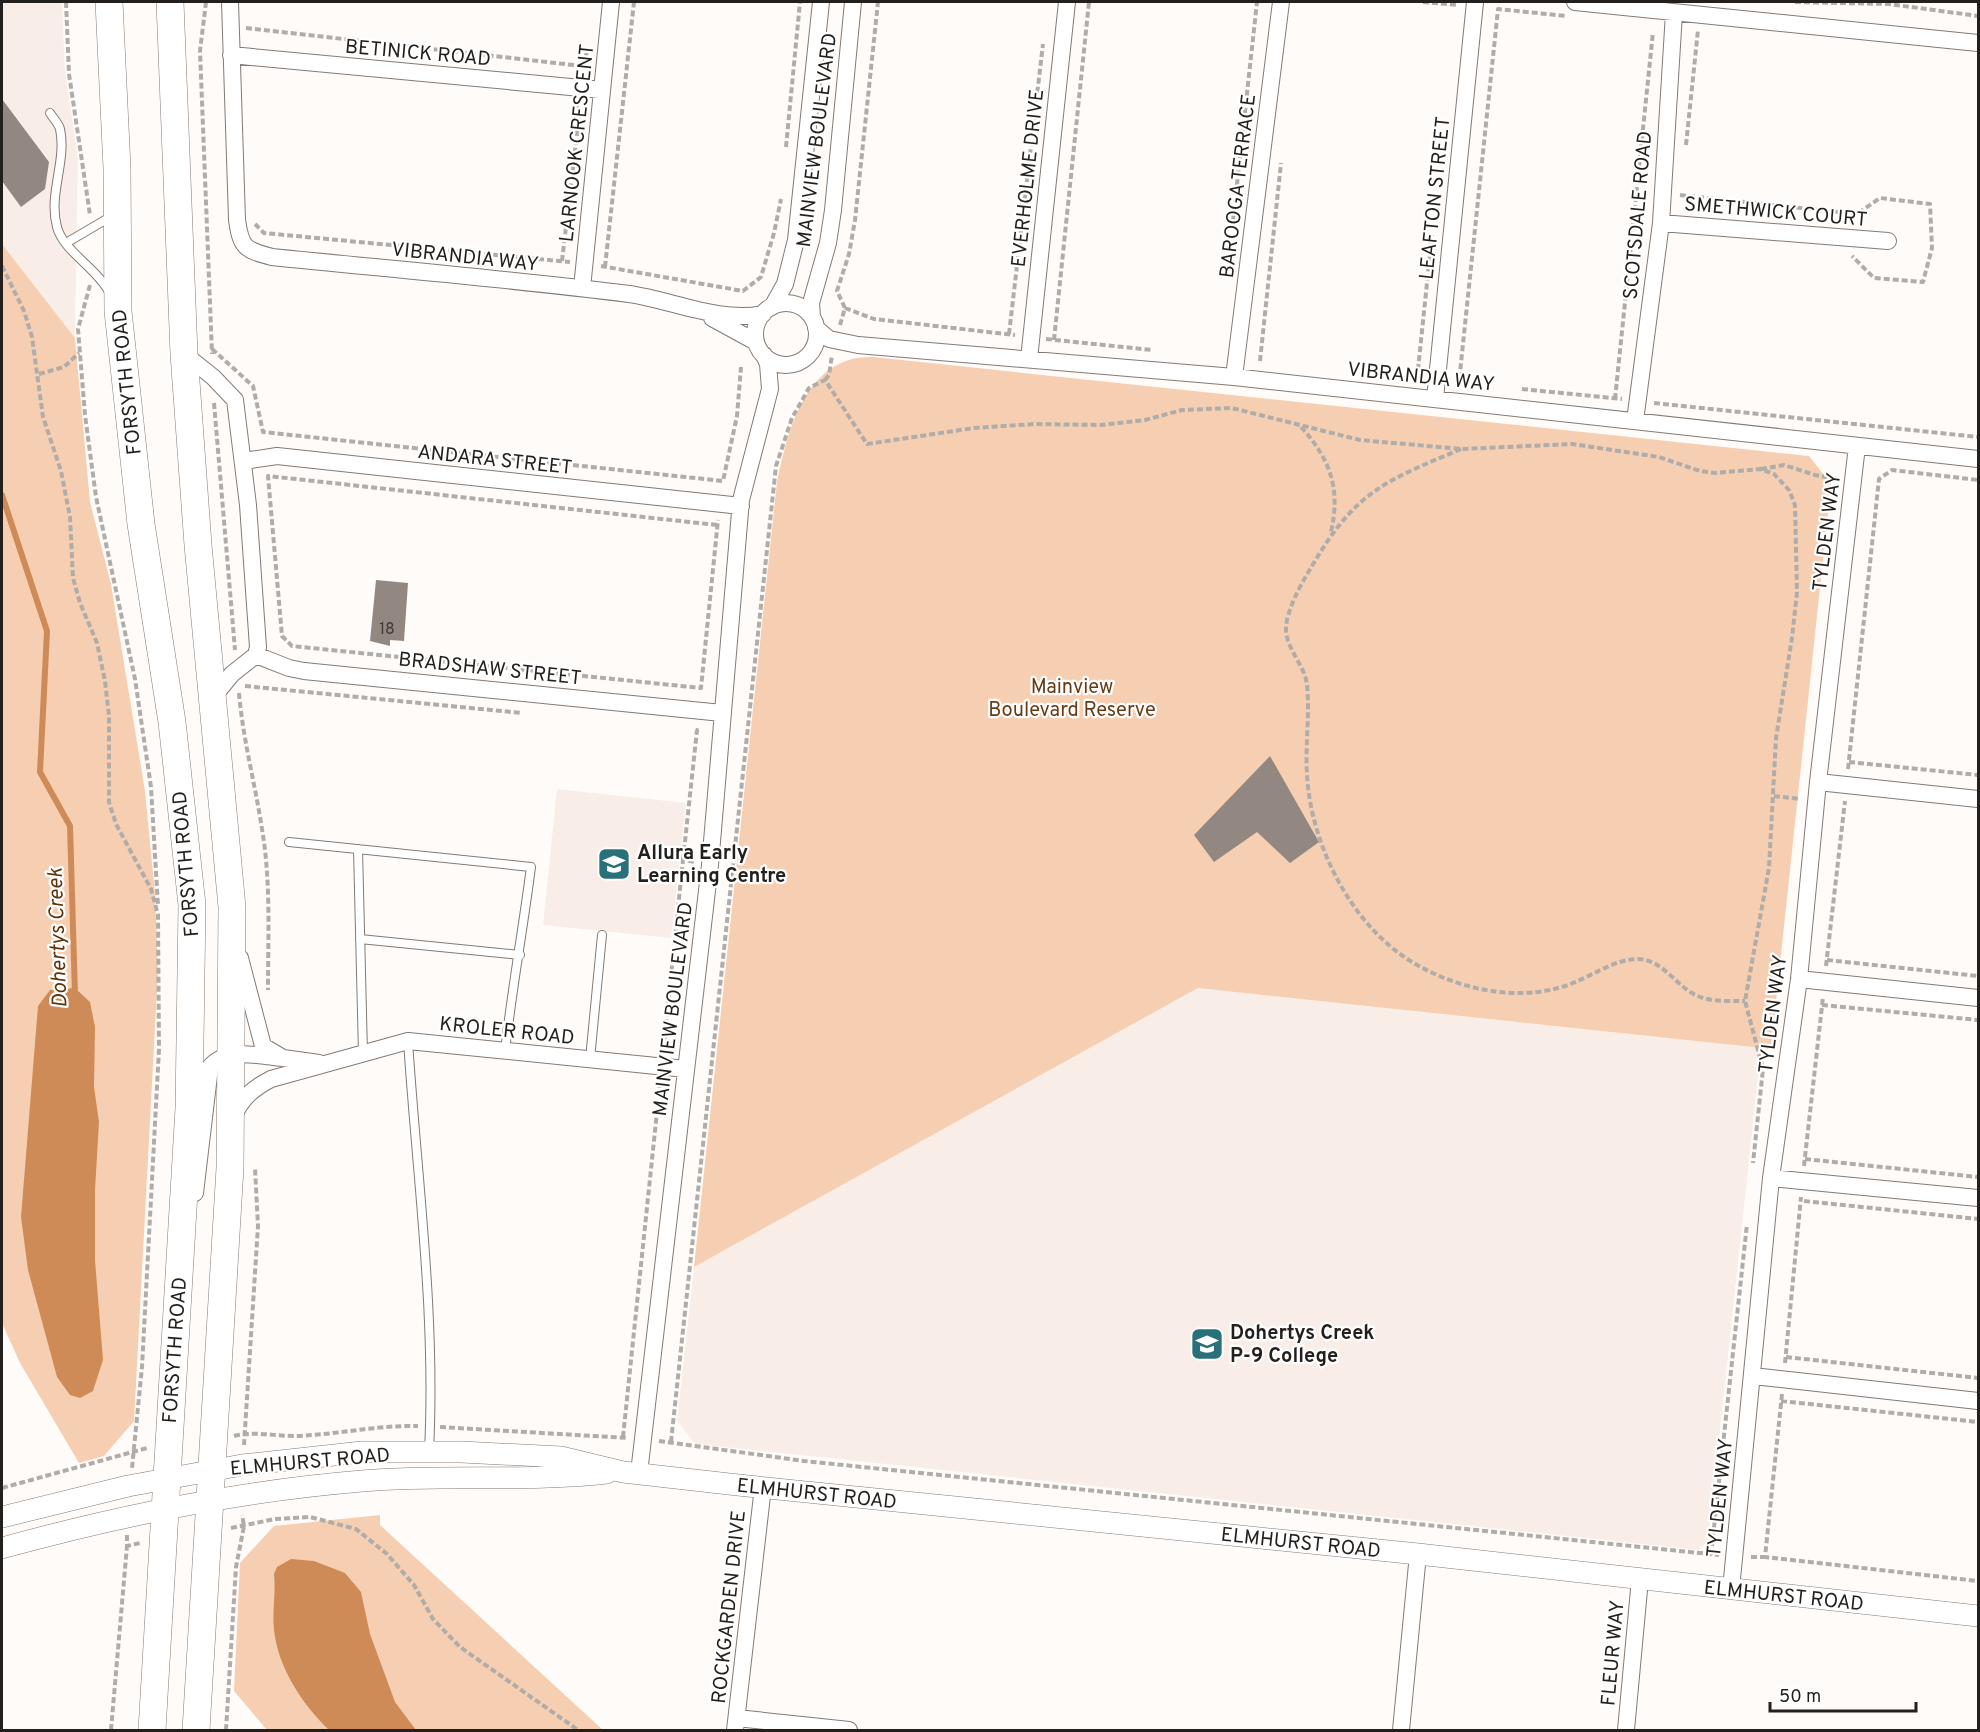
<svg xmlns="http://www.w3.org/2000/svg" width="1980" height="1732" font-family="Overpass,sans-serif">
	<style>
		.built { fill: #f9eee7 }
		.green { fill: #f6cfb2 }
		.water { fill: #cf8b57 }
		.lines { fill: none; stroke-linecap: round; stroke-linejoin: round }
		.stream { stroke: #cf8b57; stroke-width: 6 }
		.building { fill: #928881 }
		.service-casing { stroke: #847a74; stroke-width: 10 }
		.minor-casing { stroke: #847a74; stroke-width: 18 }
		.tertiary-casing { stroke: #847a74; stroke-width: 22 }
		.trunk-casing { stroke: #847a74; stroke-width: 28 }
		.path { stroke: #b0aca9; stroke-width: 4; stroke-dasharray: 6 3; stroke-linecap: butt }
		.service { stroke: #fff; stroke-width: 8 }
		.minor { stroke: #fff; stroke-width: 16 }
		.tertiary { stroke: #fff; stroke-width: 21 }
		.trunk { stroke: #fff; stroke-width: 27 }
		.labels { text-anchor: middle; stroke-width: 4.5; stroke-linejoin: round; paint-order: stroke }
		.number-label { font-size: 16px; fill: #3f3935 }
		.street-label { font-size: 20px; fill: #231f1c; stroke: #fff }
		.park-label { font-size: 20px; fill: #683b14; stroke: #fff }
		.poi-label { font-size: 20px; font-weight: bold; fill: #231f1c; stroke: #fff; text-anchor: start }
		.water-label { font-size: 21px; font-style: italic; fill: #5f3208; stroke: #fff }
	</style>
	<rect width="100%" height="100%" fill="#fffbf8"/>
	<path class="built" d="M2 2H62L65 71 78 158 75 338 2 244Z
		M557 789 686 803 671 938 543 925Z
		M1198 988 1761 1048 1708 1542 1699 1550 695 1444 677 1421 694 1267Z"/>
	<path class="green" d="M2 244 75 338 90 502 111 584 145 791 155 894 158 971 134 1421 104 1456 79 1463 20 1363 2 1323Z
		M873 357 1809 456 1831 484 1771 1049 1198 988 694 1267 777 482C788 430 806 355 873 357Z
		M380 1515V1525L603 1730H267L234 1691 240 1563 274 1526Z"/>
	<path class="water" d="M75 988 90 1002 95 1027 94 1087 99 1122 95 1190V1260L103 1360 93 1391 80 1398 70 1395 57 1377 28 1270 21 1217 38 1006 50 990Z
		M291 1559 314 1561 345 1573 361 1592 370 1634 395 1702 416 1730H329C303 1705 278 1668 274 1630 272 1611 276 1593 274 1574L277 1567Z"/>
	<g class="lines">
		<path class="stream" d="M2 495 47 631 40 772 70 826 75 995"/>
	</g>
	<path class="building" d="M2 99 49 162 45 189 21 207 2 181Z
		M376 580 408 583 404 641 390 640V646L370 641Z
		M1270 756 1319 842 1290 863 1257 832 1214 862 1194 835Z"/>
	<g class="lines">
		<g class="service-casing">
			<path id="service" d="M50 113C53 118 59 124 60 129 67 161 48 194 57 227 63 251 97 268 109 292
				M66 243 112 216
				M289 842 531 867C523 929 512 989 505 1051
				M358 849 363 1054
				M360 939 520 955
				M408 1041C417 1178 436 1314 429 1451
				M590 1059 602 935"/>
		</g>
		<g class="minor-casing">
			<path id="minor" d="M230 2 237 220C241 248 245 250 272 257 391 269 510 279 629 294 672 300 719 323 763 314
				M1575 2 1978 43
				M231 55 602 90
				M1661 223 1888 241
				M582 288 611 2
				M755 334a31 31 0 1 1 62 0a31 31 0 1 1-62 0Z
				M772 307 785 284 796 240 821 2
				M812 317 811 303 828 243 833 210 853 2
				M712 318 756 342
				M816 328 829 339 858 345 1234 377 1978 459
				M184 354 213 377 235 400 248 505 258 647 256 655 232 674 214 696
				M1029 359 1067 2
				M1234 377 1281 2
				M1435 399 1475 2
				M1635 421 1661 223 1674 13
				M244 461 277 456 741 506
				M256 655 289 668 304 671 722 713
				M1818 782 1978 799
				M240 958 263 1046 283 1058 319 1063
				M1799 979 1978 998
				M233 1117C242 1098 252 1089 271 1079L408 1041 686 1069
				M1771 1178 1978 1198
				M195 1193 210 1067C227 1047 260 1056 283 1058
				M1753 1376 1978 1401
				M639 1473 710 865 741 500 770 389 768 364 764 355
				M1731 1589 1771 1178 1799 979 1818 782 1857 446
				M737 1718 849 1730
				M735 1730 763 1487
				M1401 1730 1418 1554
				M1626 1730 1640 1579"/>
		</g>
		<g class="tertiary-casing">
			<path id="tertiary" d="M2 1517 128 1486 242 1465 362 1452H461L561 1457 623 1472 738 1485 1418 1554 1978 1616
				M2 1548C118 1516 241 1491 362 1481 444 1474 526 1482 607 1473"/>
		</g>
		<g class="trunk-casing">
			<path id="trunk" d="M109 2 117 168 118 311 141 524 172 722 192 905 189 1108 152 1730
				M170 2 184 354 198 545 232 907 230 1168 196 1730"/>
		</g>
		<path class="path" d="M66 2 69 74 90 215
			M206 2 200 51 212 354
			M1423 2 1458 5
			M1795 2 1889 4 1978 16
			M246 28 582 66
			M582 67 587 52
			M1686 145 1698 30
			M786 147 800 2
			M1680 195 1857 214 1880 198 1930 204 1932 248 1923 282 1874 278 1852 256
			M255 224 264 233 570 262
			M1232 230 1257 2
			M562 261 579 117 576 113 577 105
			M2 266 24 311 32 337 43 417 61 471 70 517 73 578 80 603 97 643 105 681 109 716V802L116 824 151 889 158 915 159 1049 142 1367 132 1468
			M601 266 743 291 761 277 774 233 781 199
			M605 267 634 2
			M90 285 78 329 85 415 96 497 135 679 151 787 158 906
			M845 308 874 319 1015 335
			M840 325 845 308 837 291 849 254 855 220 878 2
			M1009 334 1043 44
			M1046 339 1152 350
			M1054 340 1089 2
			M212 349 253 386 263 432 723 481 737 416 741 367
			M1260 361 1281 163
			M39 374 64 367 79 353
			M1417 379 1432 235
			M825 380 829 375 832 355
			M1464 383 1459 382 1498 9 1566 16
			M1522 389 1622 399
			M1615 399 1653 32
			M214 403 235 650
			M1654 403 1978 437
			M1301 427C1330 459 1341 488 1331 532
			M1461 449C1388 480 1357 490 1315 561 1304 579 1292 599 1287 620 1281 646 1304 661 1307 685 1310 714 1305 745 1307 775 1311 847 1354 931 1419 966 1464 991 1523 1003 1573 983 1594 975 1615 959 1638 959 1665 960 1676 988 1700 997 1714 1002 1731 1001 1745 1001
			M1761 469 1784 465 1815 475 1838 479
			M717 525 268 476 282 636 292 646 701 688 718 520
			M245 686 522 713
			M239 693C243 740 255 783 262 829 271 881 268 937 268 990
			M1849 762 1978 775
			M1848 769 1879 479 1892 470 1978 480
			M1774 796 1800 799
			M683 860 697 730H693
			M1827 960 1978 976
			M1826 966 1845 801
			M1822 1005 1978 1020
			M663 1052 683 860 695 862
			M1805 1159 1978 1177
			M1804 1166 1823 997
			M1804 1201 1978 1219
			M1786 1357 1978 1378
			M1785 1363 1801 1197
			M1782 1394 1765 1557 1978 1581
			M1781 1401 1978 1422
			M440 1427 628 1438
			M234 1436C254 1431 274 1436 294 1436 336 1435 376 1425 418 1426
			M623 1437 660 1083
			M659 1441 804 1461 1719 1555
			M671 1442 776 466 792 418 809 388 825 380 867 444 974 428 1034 424 1101 425 1145 420 1182 410 1232 408 1360 440 1462 449 1572 444 1659 457 1700 471 1715 473 1760 469 1774 474 1789 490 1795 505 1797 592 1792 638 1776 738 1769 868 1745 1001 1763 1069 1753 1163
			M244 1445 258 1226 255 1168
			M2 1488 147 1448
			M231 1528 275 1519 310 1517 356 1529 387 1554 414 1585 433 1619 460 1647 578 1730
			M127 1535V1546L140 1543
			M1711 1555 1747 1224
			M1751 1557H1765
			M111 1730 127 1546
			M226 1730 236 1567 244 1526 242 1515"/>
		<use href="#service" class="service"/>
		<use href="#minor" class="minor"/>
		<use href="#tertiary" class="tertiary"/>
		<use href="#trunk" class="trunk"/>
	</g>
	<defs>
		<g id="school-square" transform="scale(1.725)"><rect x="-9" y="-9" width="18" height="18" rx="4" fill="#28717a" stroke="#fff"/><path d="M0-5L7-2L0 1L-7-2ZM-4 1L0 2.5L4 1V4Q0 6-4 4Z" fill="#fff"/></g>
	</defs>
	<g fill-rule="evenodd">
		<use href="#school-square" x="614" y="864"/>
		<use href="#school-square" x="1207" y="1344"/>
	</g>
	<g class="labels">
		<g class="number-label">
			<text x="387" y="634">18</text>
		</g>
		<g class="street-label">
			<text transform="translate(418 52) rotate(5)" y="7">BETINICK ROAD</text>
			<text transform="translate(816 140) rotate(-83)" y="7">MAINVIEW BOULEVARD</text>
			<text transform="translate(576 143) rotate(-84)" y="7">LARNOOK CRESCENT</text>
			<text transform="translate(1027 178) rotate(-84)" y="7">EVERHOLME DRIVE</text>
			<text transform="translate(1237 186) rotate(-83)" y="7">BAROOGA TERRACE</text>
			<text transform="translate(1434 198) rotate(-84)" y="7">LEAFTON STREET</text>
			<text transform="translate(1776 211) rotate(5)" y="7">SMETHWICK COURT</text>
			<text transform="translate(1637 215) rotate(-85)" y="7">SCOTSDALE ROAD</text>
			<text transform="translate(465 256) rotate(6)" y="7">VIBRANDIA WAY</text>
			<text transform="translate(1421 376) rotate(6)" y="7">VIBRANDIA WAY</text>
			<text transform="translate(126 382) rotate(-96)" y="7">FORSYTH ROAD</text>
			<text transform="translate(495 459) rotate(6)" y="7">ANDARA STREET</text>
			<text transform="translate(1826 532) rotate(-83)" y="7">TYLDEN WAY</text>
			<text transform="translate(490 668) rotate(6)" y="7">BRADSHAW STREET</text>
			<text transform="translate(185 864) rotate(-95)" y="7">FORSYTH ROAD</text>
			<text transform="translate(672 1009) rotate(-83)" y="7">MAINVIEW BOULEVARD</text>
			<text transform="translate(1772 1014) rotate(-83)" y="7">TYLDEN WAY</text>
			<text transform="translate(507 1030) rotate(6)" y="7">KROLER ROAD</text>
			<text transform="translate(174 1350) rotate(-86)" y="7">FORSYTH ROAD</text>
			<text transform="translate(310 1461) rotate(-5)" y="7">ELMHURST ROAD</text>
			<text transform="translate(817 1493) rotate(6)" y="7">ELMHURST ROAD</text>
			<text transform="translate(1719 1498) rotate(-84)" y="7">TYLDEN WAY</text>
			<text transform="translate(1301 1542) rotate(6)" y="7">ELMHURST ROAD</text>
			<text transform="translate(1784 1595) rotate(6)" y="7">ELMHURST ROAD</text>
			<text transform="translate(728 1607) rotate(-84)" y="7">ROCKGARDEN DRIVE</text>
			<text transform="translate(1612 1653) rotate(-85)" y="7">FLEUR WAY</text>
		</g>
		<g class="park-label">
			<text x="1072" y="693">Mainview<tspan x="1072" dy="23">Boulevard Reserve</tspan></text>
		</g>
		<g class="poi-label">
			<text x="637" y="859">Allura Early<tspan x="637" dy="23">Learning Centre</tspan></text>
			<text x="1230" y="1339">Dohertys Creek<tspan x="1230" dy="23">P-9 College</tspan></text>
		</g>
		<g class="water-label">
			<text transform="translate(57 938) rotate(-92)" y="7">Dohertys Creek</text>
		</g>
	</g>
	<rect width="1980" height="1732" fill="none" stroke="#231f1c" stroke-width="6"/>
	<path d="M1770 1702v9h146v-9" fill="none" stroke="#231f1c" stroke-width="3"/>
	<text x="1779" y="1702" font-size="18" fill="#231f1c" stroke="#ffffff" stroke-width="4.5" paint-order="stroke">50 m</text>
</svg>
